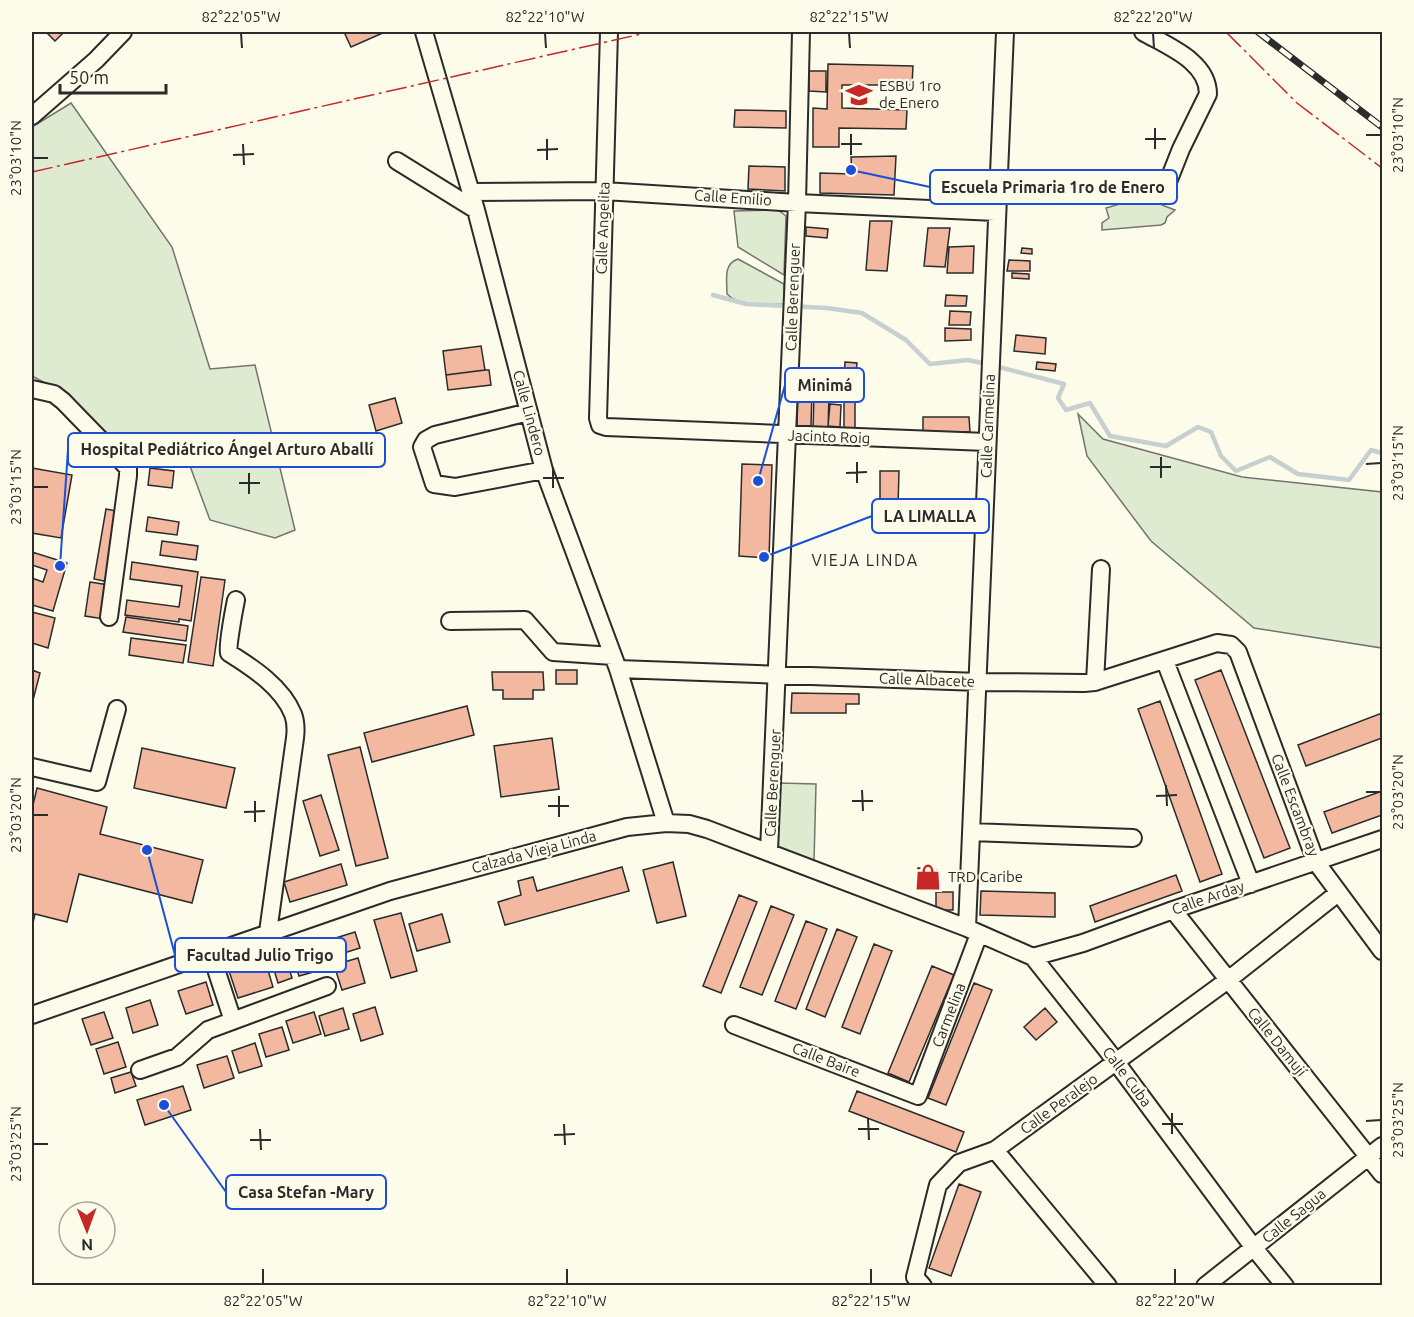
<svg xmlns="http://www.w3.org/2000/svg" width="1414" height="1317" font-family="Ubuntu,sans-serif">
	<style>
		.green { fill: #deebd1; stroke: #74746e; stroke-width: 1.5 }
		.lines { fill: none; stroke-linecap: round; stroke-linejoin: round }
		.stream { stroke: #c7d0d0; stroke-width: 4.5 }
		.building { fill: #f2b8a0; stroke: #2b2b2b; stroke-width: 1.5 }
		.minor-casing { stroke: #2b2b2b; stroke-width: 20 }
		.minor { stroke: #fdfbea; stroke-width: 16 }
		.rail-casing { stroke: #2b2b2b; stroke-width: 7 }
		.rail { stroke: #fdfbea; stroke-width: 4.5; stroke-dasharray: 14; stroke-linecap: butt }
		.power { stroke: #c62828; stroke-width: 1.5; stroke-dasharray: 21 4.5 3 4.5; stroke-linecap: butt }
		.ticks { fill: none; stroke: #2b2b2b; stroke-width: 2 }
		.labels { text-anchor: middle; stroke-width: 4.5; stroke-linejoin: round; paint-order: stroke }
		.poi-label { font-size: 15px; fill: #2b2b2b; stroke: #fdfbea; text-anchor: start }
		.street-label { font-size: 15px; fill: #2b2b2b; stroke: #fdfbea }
		.neighbourhood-label { font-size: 16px; letter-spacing: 1.5px; fill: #2b2b2b; stroke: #fdfbea }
		.leader { fill: none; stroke: #1d4ed8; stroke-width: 2 }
		.callout-dot { fill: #1d4ed8; stroke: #fdfbea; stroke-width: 2 }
		.callout { fill: #fdfbea; stroke: #1d4ed8; stroke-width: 2 }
		.callout-label { font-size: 16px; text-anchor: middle; font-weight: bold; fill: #2b2b2b }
		.neatline { fill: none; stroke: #2b2b2b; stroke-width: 2 }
		.ticks-label { font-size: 15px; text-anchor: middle; fill: #2b2b2b }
	</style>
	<rect width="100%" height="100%" fill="#fdfbea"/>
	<path class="green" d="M71 103 172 247 210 369 255 365 295 530 275 538 210 520 187 458 139 450 124 462 64 393 32 376V127Z
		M1164 188 1167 191 1162 205 1175 210 1167 217 1165 223 1161 225 1102 230V223L1109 218 1106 208 1120 204 1122 190 1147 191Z
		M778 210 786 216 784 275 738 247 734 211Z
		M738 259 784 284 785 304C768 304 739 307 727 294 727 280 723 264 738 259Z
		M1078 414 1103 439 1242 477 1382 492V648L1254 628 1151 541 1087 456Z
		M778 783 816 784 814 862 775 849Z"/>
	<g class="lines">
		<path class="stream" d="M713 295 746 304 827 308 862 313 906 340 930 364 968 360 987 364
			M995 366 1064 384 1058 398 1066 410 1090 403 1110 436 1166 446 1198 427 1211 432 1221 456 1236 471 1270 457 1298 474 1349 480 1371 450 1382 453"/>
	</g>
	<path class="building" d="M46 32H64L55 41Z
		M344 32H385L351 47Z
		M828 64 913 66 912 85H842V108L907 110 906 129 839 128V147H813V108L827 109Z
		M809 71H826V92L809 91Z
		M735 110 786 111V128L734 127Z
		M896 156 894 195 820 193V173L852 174 851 157Z
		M749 166 785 167V191L748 189Z
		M870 221H892L887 271 866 270Z
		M806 227 828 229 827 238 806 236Z
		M928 228H950L945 267 924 266Z
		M974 246 973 273H947L949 247Z
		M1022 248 1032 249V254L1021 253Z
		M1009 260 1030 261V271H1007Z
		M1012 273 1029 274V279L1012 278Z
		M946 295 967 296 966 306H945Z
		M950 311 971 312 970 325H949Z
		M945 328 971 329V340L945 341Z
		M1016 335 1046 338 1045 354 1014 351Z
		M481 346 485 370 446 375 443 351Z
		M845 362 857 363 855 380H844Z
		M1037 362 1056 364 1055 371 1036 369Z
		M485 370H489L491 385 448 390 446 375Z
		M844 380H855V428H844Z
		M798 389H812L811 426H797Z
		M814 394H829L828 431 813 430Z
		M395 398 402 423 376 431 369 405Z
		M830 404 841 405 840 427 828 426Z
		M923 417H969L970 432H923Z
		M742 464 772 465 769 558 739 556Z
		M32 468 72 475 61 538 32 533Z
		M150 468 174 471 172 488 148 485Z
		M880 471H899L898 506H880Z
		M106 509 121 512 109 582 94 579Z
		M148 517 179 522 177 535 146 531Z
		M162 541 198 546 196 560 160 555Z
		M32 552 67 563 53 611 32 605V578L43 582 47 570 32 565Z
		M132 562 198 572 191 621 179 619V622L125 615 127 600 179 607 182 586 130 579Z
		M201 577 225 580 213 666 188 662Z
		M90 582 109 585 104 619 85 616Z
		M32 612 55 618 48 648 32 643Z
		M126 617 188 626 186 641 123 632Z
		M131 638 186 645 183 663 129 655Z
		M32 670 40 673 32 704Z
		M556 670H577V684H556Z
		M1221 670 1290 848 1264 858 1195 680Z
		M492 672H543L544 690H533V699H503V690H493Z
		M792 693 859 694V704H846V713H791Z
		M1160 701 1222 874 1200 882 1138 709Z
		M467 706 474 735 372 762 364 733Z
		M1382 713V738L1306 766 1298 745Z
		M552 738 559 789 501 797 494 746Z
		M360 747 388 858 356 866 328 755Z
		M142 748 235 768 226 808 134 788Z
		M37 788 107 807 100 834 203 860 192 903 79 874 67 922 35 914 32 927V809Z
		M1382 791V815L1332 833 1324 812Z
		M321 795 339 850 320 856 303 801Z
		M673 862 686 916 657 923 643 870Z
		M341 864 347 885 290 902 284 882Z
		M622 867 629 891 505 925 498 902 521 895 518 881 533 877 537 891Z
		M918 868 937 870 936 886 918 885Z
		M1176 875 1182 891 1095 922 1090 906Z
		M981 891 1055 893V917L980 915Z
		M936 892H953V910H936Z
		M739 895 757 902 721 993 703 986Z
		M771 906 794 915 762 995 740 987Z
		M401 913 417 971 391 978 374 920Z
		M442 914 450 942 417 951 409 924Z
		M806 921 827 929 796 1009 775 1001Z
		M837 929 857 937 825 1017 806 1009Z
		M355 932 360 948 331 957 326 941Z
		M874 944 892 951 860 1034 842 1027Z
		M309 945 317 971 299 976 291 951Z
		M285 955 292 978 278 983 271 960Z
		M264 957 273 987 238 998 228 968Z
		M358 958 365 983 342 990 334 965Z
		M932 966 954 975 909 1082 888 1073Z
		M206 982 213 1005 186 1014 178 991Z
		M974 983 992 990 946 1105 928 1098Z
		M150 1000 158 1025 133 1033 126 1008Z
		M375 1007 383 1034 361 1041 353 1014Z
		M343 1008 349 1029 325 1036 319 1016Z
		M1045 1008 1057 1022 1036 1040 1024 1027Z
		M104 1012 113 1038 91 1045 82 1019Z
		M314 1012 321 1034 293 1043 286 1021Z
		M282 1027 289 1050 266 1057 259 1034Z
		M118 1042 126 1067 104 1074 96 1049Z
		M255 1043 262 1066 239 1073 232 1051Z
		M227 1056 234 1078 204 1088 197 1065Z
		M131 1072 136 1086 115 1093 111 1078Z
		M183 1086 191 1110 145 1125 137 1100Z
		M857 1091 964 1132 956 1152 849 1111Z
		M959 1184 981 1192 951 1276 929 1268Z"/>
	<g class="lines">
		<g class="minor-casing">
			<path id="minor" d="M424 32 476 210 544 470 618 669 666 823
				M609 32 598 418 600 425 606 427 987 442
				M1143 32C1167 46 1208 61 1208 94L1181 149 1166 187
				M32 116 96 60 123 32
				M397 161 476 210
				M471 192 604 191 797 203 996 212
				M32 389 54 394 63 401 128 468V476L109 617
				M529 412 435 435 426 440 422 447 434 484 455 487 544 470
				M236 600C234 610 227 647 229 653 253 668 282 687 293 714 296 722 296 730 295 738L268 932
				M450 621 525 620 553 652 613 656
				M1165 661 1251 884
				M618 669 979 682 1084 683 1095 682 1217 643 1231 645 1238 652 1316 862 1382 951
				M1095 682 1101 569
				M32 767 97 782 117 709
				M971 832 1133 838
				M769 851 797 203 801 32
				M1173 910 1382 1174
				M967 928 1005 32
				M210 951 233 1021
				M1033 957 1083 943 1173 910 1382 839
				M32 1015 390 891 627 827 666 823 689 824 707 829 967 928 1033 957 1107 1050 1254 1248 1285 1286
				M734 1025 918 1096 979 934
				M140 1070 177 1057 208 1030 327 986
				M995 1150 1108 1286
				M923 1286 915 1277 938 1185 959 1163 995 1150 1228 980 1338 893
				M1205 1286 1382 1146"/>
		</g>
		<use href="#minor" class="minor"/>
		<g class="rail-casing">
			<path id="rail" d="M1258 32 1382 127"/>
		</g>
		<use href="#rail" class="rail"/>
		<path class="power" d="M1226 32 1297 103 1382 168
			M32 172 650 32"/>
	</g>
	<path class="ticks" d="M241 33 242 48M545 33 546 48M849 33 850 48M1153 33 1154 48M1155 128V149M851 134V155M1366 135H1381M547 139V160M1145 139H1166M243 144 244 165M841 144H862M537 150 558 149M233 155 254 154M33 158H48M1161 457V478M857 462V483M1366 464 1381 463M553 467V488M1150 467H1171M249 473V494M846 473 867 472M543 478H564M239 483H260M33 487H48M1166 785 1167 806M862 790 863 811M1366 792H1381M559 796V817M1156 796 1177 795M255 801V822M852 801H873M548 806H569M244 812 265 811M33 815H48M1172 1113V1134M868 1119 869 1140M1366 1121 1381 1120M564 1124 565 1145M1162 1124H1183M260 1129 261 1150M858 1129H879M554 1135 575 1134M250 1140H271M33 1144H48M263 1269V1284M567 1269V1284M871 1269V1284M1175 1269V1284"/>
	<defs>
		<g id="school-bare" transform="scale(2.07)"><path d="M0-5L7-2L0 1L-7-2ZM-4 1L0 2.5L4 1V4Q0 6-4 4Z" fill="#c62828" stroke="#fdfbea" stroke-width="2.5" paint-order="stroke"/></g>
		<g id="shop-bare" transform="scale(2.07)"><path d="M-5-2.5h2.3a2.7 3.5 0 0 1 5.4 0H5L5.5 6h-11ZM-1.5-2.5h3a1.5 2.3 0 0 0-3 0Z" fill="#c62828" stroke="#fdfbea" stroke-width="2.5" paint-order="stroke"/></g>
	</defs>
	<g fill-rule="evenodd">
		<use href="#school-bare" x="859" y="95"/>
		<use href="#shop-bare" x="928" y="877"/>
	</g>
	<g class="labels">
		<g class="poi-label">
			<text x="879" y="91">ESBU 1ro<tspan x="879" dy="17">de Enero</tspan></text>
			<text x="948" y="882">TRD Caribe</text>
		</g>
		<g class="street-label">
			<text transform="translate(733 198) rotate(4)" y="5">Calle Emilio</text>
			<text transform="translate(603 228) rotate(-88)" y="5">Calle Angelita</text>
			<text transform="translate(793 297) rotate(-88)" y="5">Calle Berenguer</text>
			<text transform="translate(529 413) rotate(75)" y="5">Calle Lindero</text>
			<text transform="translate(988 426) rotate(-88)" y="5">Calle Carmelina</text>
			<text transform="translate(829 437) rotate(2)" y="5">Jacinto Roig</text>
			<text transform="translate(927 680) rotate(2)" y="5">Calle Albacete</text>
			<text transform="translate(773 783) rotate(-87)" y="5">Calle Berenguer</text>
			<text transform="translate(1295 805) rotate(69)" y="5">Calle Escambray</text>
			<text transform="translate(534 852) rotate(-15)" y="5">Calzada Vieja Linda</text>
			<text transform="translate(1208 898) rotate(-19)" y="5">Calle Arday</text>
			<text transform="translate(949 1015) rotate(-69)" y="5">Carmelina</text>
			<text transform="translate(1277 1042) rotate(51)" y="5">Calle Damují</text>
			<text transform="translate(826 1060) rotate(21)" y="5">Calle Baire</text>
			<text transform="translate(1127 1077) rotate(53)" y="5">Calle Cuba</text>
			<text transform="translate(1059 1104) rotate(-36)" y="5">Calle Peralejo</text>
			<text transform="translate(1294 1216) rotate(-39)" y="5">Calle Sagua</text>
		</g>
		<g class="neighbourhood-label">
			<text x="865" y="566">VIEJA LINDA</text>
		</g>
	</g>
	<path class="leader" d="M851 170L930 187M758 481L785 385M60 566L68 450M764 557L872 516M147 850L175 955M164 1105L226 1192"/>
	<g class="callout-dot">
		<circle cx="851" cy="170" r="6"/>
		<circle cx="758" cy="481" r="6"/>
		<circle cx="60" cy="566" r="6"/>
		<circle cx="764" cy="557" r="6"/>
		<circle cx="147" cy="850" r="6"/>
		<circle cx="164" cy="1105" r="6"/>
	</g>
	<g class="callout">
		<rect x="930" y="170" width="247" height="34" rx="6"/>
		<rect x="785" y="368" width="79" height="34" rx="6"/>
		<rect x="68" y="433" width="317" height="34" rx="6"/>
		<rect x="872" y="499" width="117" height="34" rx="6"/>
		<rect x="175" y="938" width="171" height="34" rx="6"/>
		<rect x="226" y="1175" width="160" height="34" rx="6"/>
	</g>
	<g class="callout-label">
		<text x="1053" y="193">Escuela Primaria 1ro de Enero</text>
		<text x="825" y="391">Minimá</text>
		<text x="227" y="455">Hospital Pediátrico Ángel Arturo Aballí</text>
		<text x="930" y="522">LA LIMALLA</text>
		<text x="260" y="961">Facultad Julio Trigo</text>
		<text x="306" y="1198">Casa Stefan -Mary</text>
	</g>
	<rect width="1414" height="1317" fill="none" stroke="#fdfbea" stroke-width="66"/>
	<g transform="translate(87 1230) rotate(179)"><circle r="28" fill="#fdfbea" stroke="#a9a89e" stroke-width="1.5"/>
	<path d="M0-4.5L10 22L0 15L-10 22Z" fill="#c62828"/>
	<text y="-9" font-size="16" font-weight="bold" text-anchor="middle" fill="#2b2b2b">N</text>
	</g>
	<path d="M60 84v9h106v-9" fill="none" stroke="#2b2b2b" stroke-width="3"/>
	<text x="69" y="84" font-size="18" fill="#2b2b2b" stroke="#fdfbea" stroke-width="4.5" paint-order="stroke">50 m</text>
	<rect x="33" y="33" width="1348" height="1251" class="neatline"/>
	<g class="ticks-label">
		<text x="241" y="22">82°22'05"W</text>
		<text x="545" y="22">82°22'10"W</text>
		<text x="849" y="22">82°22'15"W</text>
		<text x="1153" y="22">82°22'20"W</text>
		<text transform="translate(1398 135) rotate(-90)" y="5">23°03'10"N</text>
		<text transform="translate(16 158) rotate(-90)" y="5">23°03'10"N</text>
		<text transform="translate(1398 463) rotate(-90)" y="5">23°03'15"N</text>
		<text transform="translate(16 487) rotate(-90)" y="5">23°03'15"N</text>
		<text transform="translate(1398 792) rotate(-90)" y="5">23°03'20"N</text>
		<text transform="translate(16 815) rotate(-90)" y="5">23°03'20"N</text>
		<text transform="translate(1398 1120) rotate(-90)" y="5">23°03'25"N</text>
		<text transform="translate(16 1144) rotate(-90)" y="5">23°03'25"N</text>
		<text x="263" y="1306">82°22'05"W</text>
		<text x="567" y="1306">82°22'10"W</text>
		<text x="871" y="1306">82°22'15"W</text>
		<text x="1175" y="1306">82°22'20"W</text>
	</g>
</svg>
